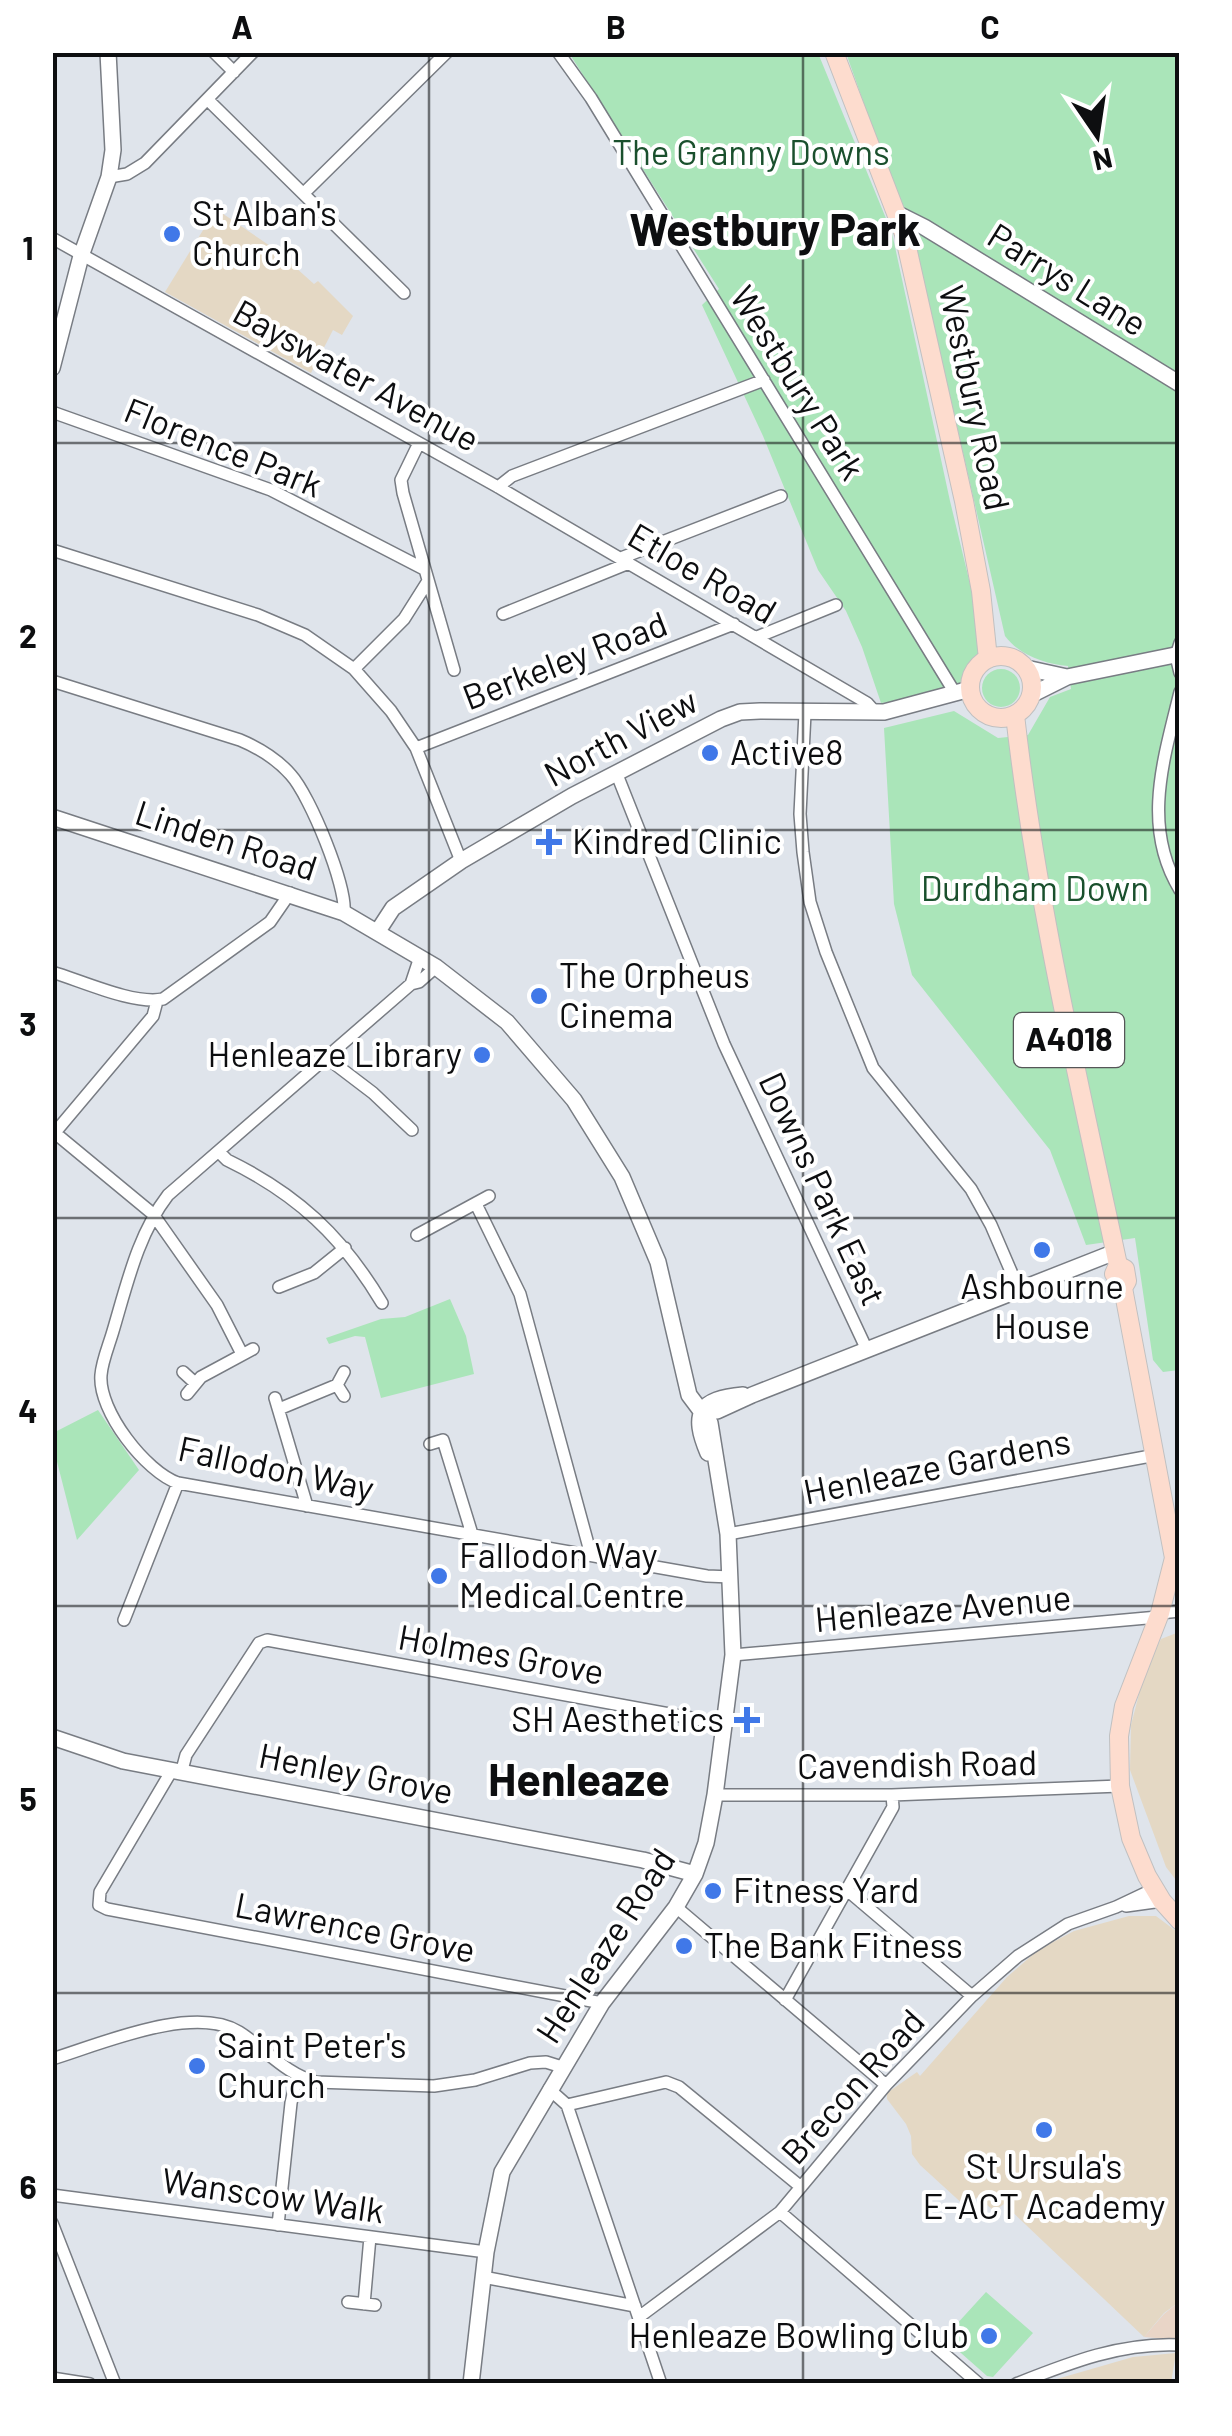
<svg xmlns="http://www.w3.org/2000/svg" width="1232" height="2436" font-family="Barlow,sans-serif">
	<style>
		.industrial { fill: #e9d5c7 }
		.education { fill: #e4d8c4 }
		.green { fill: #aae5b9 }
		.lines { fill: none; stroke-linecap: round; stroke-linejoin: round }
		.street-casing { stroke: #787c83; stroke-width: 14 }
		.secondary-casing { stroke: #787c83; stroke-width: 18 }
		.primary-casing { stroke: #c0c0c1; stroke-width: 20 }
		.street { stroke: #fff; stroke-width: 11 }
		.secondary { stroke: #fff; stroke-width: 15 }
		.primary { stroke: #fddcce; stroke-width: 18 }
		.grid { fill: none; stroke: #0d0e10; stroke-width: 2.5; stroke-opacity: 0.55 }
		.poi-dot { fill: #4078e8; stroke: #fff; stroke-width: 4 }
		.labels { text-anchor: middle; stroke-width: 8; stroke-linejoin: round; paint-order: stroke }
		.shield { fill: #fff; stroke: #565658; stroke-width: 2.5 }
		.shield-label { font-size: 32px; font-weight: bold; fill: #0d0e10 }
		.park-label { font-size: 35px; fill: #1a502d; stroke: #fff }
		.poi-label { font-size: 35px; fill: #0d0e10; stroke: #fff; text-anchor: start }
		.street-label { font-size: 35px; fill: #0d0e10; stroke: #fff }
		.district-label { font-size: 45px; font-weight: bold; fill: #0d0e10; stroke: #fff }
		.neatline { fill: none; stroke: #0d0e10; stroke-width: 4 }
		.grid-label { font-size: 32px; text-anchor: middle; font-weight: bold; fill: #0d0e10 }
	</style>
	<rect width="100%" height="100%" fill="#dfe4eb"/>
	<path class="industrial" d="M1179 2302V2340L1144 2337 1164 2314Z"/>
	<path class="education" d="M216 209 276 250 314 284 318 281 353 316 342 335 333 330 311 373 165 292Z
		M1179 1632V1884L1166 1867 1130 1770 1131 1725 1145 1671 1161 1639Z
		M1129 1916H1156L1180 1934 1179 2302 1164 2313 1144 2337 1004 2204 994 2211 978 2197 966 2207 920 2165 912 2154 911 2136 906 2124 887 2099V2093L917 2072 920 2076 1007 1977 1038 1950 1074 1931Z
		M1176 2353 1171 2383H1043L1133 2357Z"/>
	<path class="green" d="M569 53H818L892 233 950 501 986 650 960 693 881 703 862 647 846 611 818 570 763 436 702 305 719 289Z
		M846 53H1179L1180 848 1173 872 1180 873 1179 1370 1163 1372 1153 1360 1135 1238 1086 1245 1050 1150 912 975 894 904 884 728 954 711 998 738 1028 735 1050 697 1071 689 1068 666C1045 664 1019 655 1005 636L918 256Z
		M982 688a19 19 0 1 1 38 0a19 19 0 1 1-38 0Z
		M450 1299 466 1336 474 1374 381 1398 365 1337 355 1336 329 1344 326 1338 381 1319 405 1317Z
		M98 1410 139 1470 77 1540 53 1446V1433Z
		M986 2292 1033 2333 993 2377 987 2376 944 2338Z"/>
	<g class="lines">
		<g class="street-casing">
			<path id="street" d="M214 52 234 72
				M558 52 591 98 955 693
				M208 100 404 293
				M109 177 127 174 145 163 253 52
				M305 192 447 52
				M52 238 498 487 867 703 875 712
				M52 412 271 490 424 569
				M419 443 401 480 403 493 454 670
				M498 487 512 476 764 380
				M52 550 258 615 305 635 354 669 391 711 416 748 461 861
				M621 558 781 496
				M503 614 629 563
				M757 637 836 605
				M1180 643 1176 656 1180 673
				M354 669 404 619 428 581
				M52 681 240 740C259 748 278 760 291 775 310 796 347 886 344 913
				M1180 692C1164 758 1141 827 1180 890
				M805 713 800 814 803 852 810 902 826 952 873 1068 971 1189 991 1225 1019 1290
				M416 748 734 624
				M616 772 724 1044 867 1350
				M436 967 419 982 411 984 168 1195C138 1234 127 1284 113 1331 109 1345 102 1361 101 1375 98 1411 146 1472 178 1483L707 1576 731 1577
				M52 972C82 981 134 1005 163 999L270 922 290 893
				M411 984 420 957
				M327 1058 373 1093 412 1130
				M55 1133 153 1214 217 1305 242 1354
				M52 1136 153 1016 157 1001
				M219 1152 227 1160C297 1194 342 1236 382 1303
				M476 1204 520 1294 591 1555
				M417 1235 489 1196
				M279 1287 314 1273 345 1248
				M183 1372 195 1383
				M187 1394 201 1377 253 1349
				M344 1396 337 1385 344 1372
				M275 1398 307 1506
				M279 1409 337 1385
				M430 1444 443 1440 472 1534
				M728 1534 1156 1455
				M1160 1613 1180 1611
				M124 1620 178 1483
				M733 1655 1158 1617
				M172 1770 100 1892 99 1905 107 1909 602 2003
				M182 1770 186 1755 259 1643 267 1640 724 1724
				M715 1795H892L1120 1786
				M847 1890 972 1996
				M1126 1906 1162 1901
				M676 1907 886 2085
				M785 2000 893 1807 892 1795
				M52 2059C101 2044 193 2004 239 2032 266 2049 285 2074 316 2082L434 2086 475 2080 530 2063 546 2062 562 2067
				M549 2089 567 2105 661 2384
				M567 2105 666 2082 679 2087 801 2187
				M52 2195 486 2252
				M780 2212 979 2384
				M52 2223 115 2384
				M278 2225 291 2103 297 2077
				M483 2277 635 2306
				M348 2302 375 2305
				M364 2304 370 2237
				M639 2317 780 2212 886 2085 972 1996 1018 1956 1068 1924 1116 1907 1154 1889
				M52 2378 90 2384
				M1016 2384C1069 2363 1121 2342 1180 2345"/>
		</g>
		<g class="secondary-casing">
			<path id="secondary" d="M898 214 924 227 1180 384
				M52 368 81 256 109 177 113 150 108 52
				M1026 668 1067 677
				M1031 695 1067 677 1180 654
				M52 817 344 913 436 967 507 1022 574 1100 622 1177 658 1262 689 1395 710 1423 728 1534 733 1655 715 1795 706 1843 695 1874 676 1907 602 2003 502 2172 486 2252 471 2384
				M378 931 393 908 461 861 572 796 721 719 740 712 760 711 884 712 970 689
				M702 1408 717 1411 752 1395 1115 1252
				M708 1453C691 1413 699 1399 743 1395
				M52 1737 123 1761 643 1860 695 1874"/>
		</g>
		<g class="primary-casing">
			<path id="primary" d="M834 52 904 234 964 501 981 591 988 659
				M970 687a31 31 0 1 1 62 0a31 31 0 1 1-62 0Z
				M1015 715C1036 901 1079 1082 1118 1265L1114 1274
				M1118 1265 1125 1269 1127 1281 1123 1288 1174 1558 1160 1613 1124 1706 1119 1736 1120 1786 1131 1838 1147 1876 1162 1901 1180 1921"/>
		</g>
		<use href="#street" class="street"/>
		<use href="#secondary" class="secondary"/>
		<use href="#primary" class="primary"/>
	</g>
	<path class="grid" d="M429 52V2384M803 52V2384M52 443H1180M52 830H1180M52 1218H1180M52 1606H1180M52 1993H1180"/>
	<g class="poi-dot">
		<circle cx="172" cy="234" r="10"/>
		<circle cx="710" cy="753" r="10"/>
		<path d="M544 827h10v10h10v10h-10v10h-10v-10h-10v-10h10z"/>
		<circle cx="539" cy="996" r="10"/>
		<circle cx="482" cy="1055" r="10"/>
		<circle cx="1042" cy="1250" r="10"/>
		<circle cx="439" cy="1576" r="10"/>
		<path d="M742 1705h10v10h10v10h-10v10h-10v-10h-10v-10h10z"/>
		<circle cx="713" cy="1891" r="10"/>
		<circle cx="684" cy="1946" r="10"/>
		<circle cx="197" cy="2066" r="10"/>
		<circle cx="1044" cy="2130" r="10"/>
		<circle cx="989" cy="2336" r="10"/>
	</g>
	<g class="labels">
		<rect class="shield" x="1014" y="1013" width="110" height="54" rx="8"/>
		<g class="shield-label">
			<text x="1069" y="1051">A4018</text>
		</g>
		<g class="park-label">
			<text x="751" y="165">The Granny Downs</text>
			<text x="1035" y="901">Durdham Down</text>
		</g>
		<g class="poi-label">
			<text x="192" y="226">St Alban's<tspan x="192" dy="40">Church</tspan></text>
			<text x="730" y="765">Active8</text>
			<text x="572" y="854">Kindred Clinic</text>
			<text x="559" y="988">The Orpheus<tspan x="559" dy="40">Cinema</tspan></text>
			<text x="462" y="1067" text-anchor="end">Henleaze Library</text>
			<text x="1042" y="1299" text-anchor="middle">Ashbourne<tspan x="1042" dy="40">House</tspan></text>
			<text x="459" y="1568">Fallodon Way<tspan x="459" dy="40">Medical Centre</tspan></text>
			<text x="724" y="1732" text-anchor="end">SH Aesthetics</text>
			<text x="733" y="1903">Fitness Yard</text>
			<text x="704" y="1958">The Bank Fitness</text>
			<text x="217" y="2058">Saint Peter's<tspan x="217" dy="40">Church</tspan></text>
			<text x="1044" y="2179" text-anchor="middle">St Ursula's<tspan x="1044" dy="40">E-ACT Academy</tspan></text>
			<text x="969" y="2348" text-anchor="end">Henleaze Bowling Club</text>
		</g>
		<g class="street-label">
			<text transform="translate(1067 280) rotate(32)" y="12">Parrys Lane</text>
			<text transform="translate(356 376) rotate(29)" y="12">Bayswater Avenue</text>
			<text transform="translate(797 383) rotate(58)" y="12">Westbury Park</text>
			<text transform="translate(974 398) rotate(78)" y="12">Westbury Road</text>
			<text transform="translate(223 448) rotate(22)" y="12">Florence Park</text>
			<text transform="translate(702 574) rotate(30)" y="12">Etloe Road</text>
			<text transform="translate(565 661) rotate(-21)" y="12">Berkeley Road</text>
			<text transform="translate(621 738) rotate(-28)" y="12">North View</text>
			<text transform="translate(226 841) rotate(18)" y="12">Linden Road</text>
			<text transform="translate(822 1189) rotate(65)" y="12">Downs Park East</text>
			<text transform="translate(937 1467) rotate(-11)" y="12">Henleaze Gardens</text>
			<text transform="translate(276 1469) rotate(12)" y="12">Fallodon Way</text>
			<text transform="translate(943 1609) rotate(-5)" y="12">Henleaze Avenue</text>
			<text transform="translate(501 1655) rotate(10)" y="12">Holmes Grove</text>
			<text transform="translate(917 1765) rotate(-1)" y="12">Cavendish Road</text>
			<text transform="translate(356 1774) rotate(11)" y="12">Henley Grove</text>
			<text transform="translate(355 1928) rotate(11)" y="12">Lawrence Grove</text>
			<text transform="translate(606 1946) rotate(-57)" y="12">Henleaze Road</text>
			<text transform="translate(853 2087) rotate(-48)" y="12">Brecon Road</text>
			<text transform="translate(273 2196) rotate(8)" y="12">Wanscow Walk</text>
		</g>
		<g class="district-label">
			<text x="775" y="246">Westbury Park</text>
			<text x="579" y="1796">Henleaze</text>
		</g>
	</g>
	<rect width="1232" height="2436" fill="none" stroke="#ffffff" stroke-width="110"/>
	<g transform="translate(1097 135) rotate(167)" stroke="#ffffff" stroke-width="8" paint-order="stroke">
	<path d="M0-8L18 38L0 25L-18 38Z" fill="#0d0e10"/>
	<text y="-15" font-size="28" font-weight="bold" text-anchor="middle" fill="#0d0e10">N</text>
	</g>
	<rect x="55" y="55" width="1122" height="2326" class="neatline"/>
	<g class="grid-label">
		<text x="242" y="39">A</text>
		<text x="616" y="39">B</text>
		<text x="990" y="39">C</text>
		<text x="28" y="260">1</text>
		<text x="28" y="648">2</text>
		<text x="28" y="1036">3</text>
		<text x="28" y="1423">4</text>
		<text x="28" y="1811">5</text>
		<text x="28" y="2199">6</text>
	</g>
</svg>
